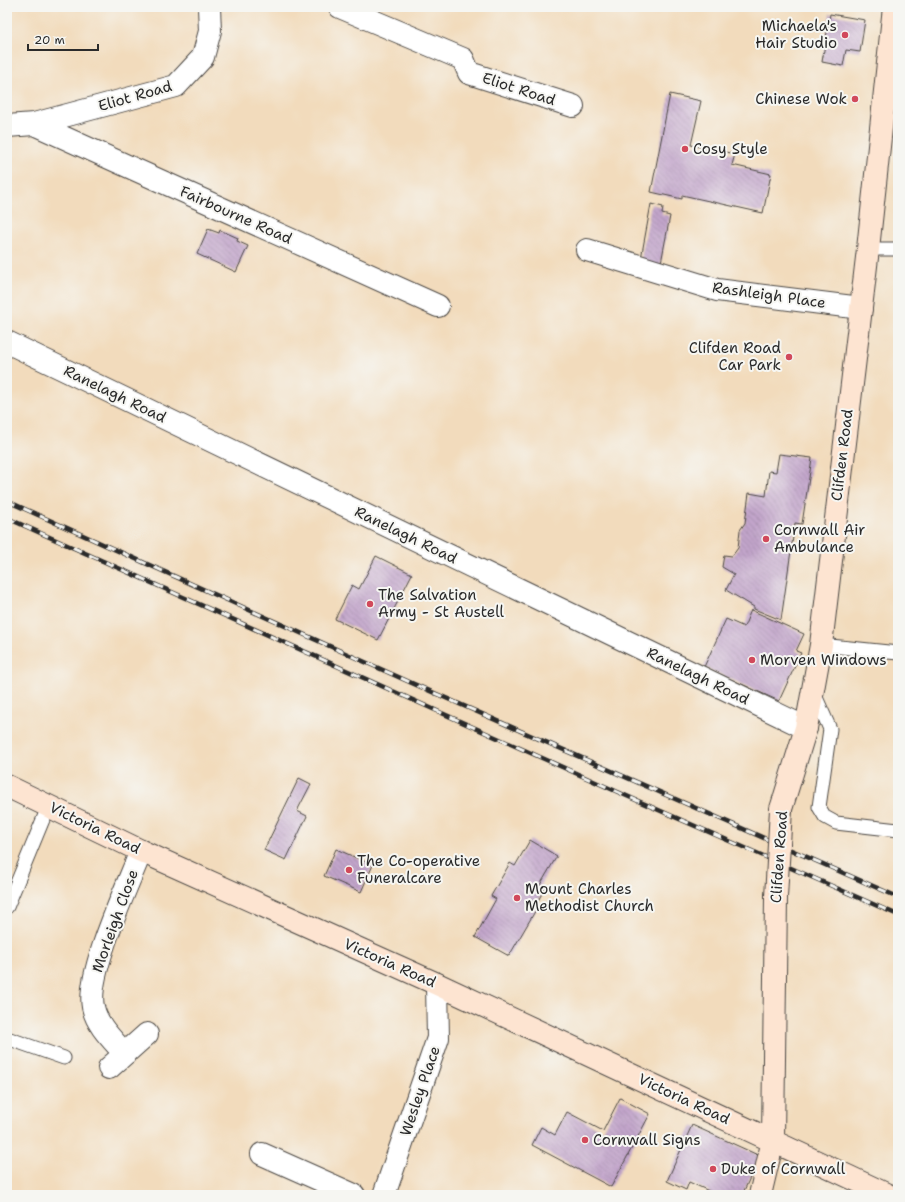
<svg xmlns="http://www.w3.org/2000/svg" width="905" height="1202" font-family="'Shantell Sans',sans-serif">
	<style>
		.building { fill: url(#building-back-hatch) }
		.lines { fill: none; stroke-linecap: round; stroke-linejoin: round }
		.lane-casing { stroke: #494541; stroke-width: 15 }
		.street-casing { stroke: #494541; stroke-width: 24 }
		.secondary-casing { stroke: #494541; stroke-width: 24 }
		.lane { stroke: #fff; stroke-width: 13 }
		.street { stroke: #fff; stroke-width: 22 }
		.secondary { stroke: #fde4d1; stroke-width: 22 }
		.rail-casing { stroke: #2b2b2b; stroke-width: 4.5 }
		.rail { stroke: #f6f6f2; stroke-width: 3; stroke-dasharray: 9; stroke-linecap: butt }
		.secondary-bridge-casing { stroke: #494541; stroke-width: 24; stroke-linecap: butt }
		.secondary-bridge { stroke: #fde4d1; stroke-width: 22 }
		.poi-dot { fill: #d1495b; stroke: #f6f6f2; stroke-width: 1.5 }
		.labels { text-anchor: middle; stroke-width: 4; stroke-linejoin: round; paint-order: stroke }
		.poi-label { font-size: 15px; fill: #2b2b2b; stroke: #f6f6f2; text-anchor: start }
		.street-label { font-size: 15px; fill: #2b2b2b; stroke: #f6f6f2 }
	</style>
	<defs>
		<pattern id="building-back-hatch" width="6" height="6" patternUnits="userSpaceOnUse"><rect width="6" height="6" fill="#c2a5cb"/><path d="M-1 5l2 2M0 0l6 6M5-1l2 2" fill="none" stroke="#9e87a5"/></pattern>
	</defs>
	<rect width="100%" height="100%" fill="#f6f6f2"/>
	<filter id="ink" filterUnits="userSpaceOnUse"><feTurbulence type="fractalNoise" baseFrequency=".025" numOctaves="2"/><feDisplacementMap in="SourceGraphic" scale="8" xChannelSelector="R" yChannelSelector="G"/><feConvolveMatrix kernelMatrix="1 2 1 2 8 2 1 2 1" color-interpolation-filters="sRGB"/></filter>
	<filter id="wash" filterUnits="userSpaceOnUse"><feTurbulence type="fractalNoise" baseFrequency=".012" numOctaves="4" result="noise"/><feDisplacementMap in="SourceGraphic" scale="16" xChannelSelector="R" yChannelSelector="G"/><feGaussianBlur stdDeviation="0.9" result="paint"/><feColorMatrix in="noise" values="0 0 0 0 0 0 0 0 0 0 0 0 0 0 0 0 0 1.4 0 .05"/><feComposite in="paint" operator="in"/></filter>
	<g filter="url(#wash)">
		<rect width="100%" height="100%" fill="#f2dbbc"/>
		<g id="blocks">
			<path class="building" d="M830 14 865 20 860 52 846 50 843 66 822 62Z
				M670 94 701 101 691 145 735 154 732 165 771 174 763 213 682 195V199L651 192Z
				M651 204 663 207 662 214 670 216 660 268 640 264Z
				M208 229 219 233 220 230 238 238 237 241 248 246 236 272 197 254Z
				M779 454 812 458 802 524 795 523 781 620 754 609V607L726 590 734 574 722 567 724 555 732 556 738 548 740 530 745 523 749 493 766 496 769 471 776 472Z
				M376 556 412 574 378 640 335 619 352 585 359 589Z
				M751 610 804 634 796 651 801 653 779 701 704 667 726 619 744 627Z
				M299 778 311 784 297 811 307 816 286 860 264 850Z
				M530 840 557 856 540 885 545 888 535 906 537 908 509 956 475 937 496 899 491 896 510 863 515 866Z
				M336 849 373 865 361 892 324 876Z
				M620 1098 650 1114 611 1187 532 1145 541 1127 555 1135 567 1112 603 1131Z
				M692 1125 760 1156 742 1195H707L709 1191 689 1182 686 1190 667 1181Z"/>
		</g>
	</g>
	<g filter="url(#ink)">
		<use href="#blocks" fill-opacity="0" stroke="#494541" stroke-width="1"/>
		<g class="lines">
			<g class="lane-casing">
				<path id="lane" d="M868 249H898
					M821 645 898 653
					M814 693 830 729 819 807 825 817 836 823 898 830
					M7 907 49 805
					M7 1038 64 1058"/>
			</g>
			<g class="street-casing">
				<path id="street" d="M340 7 463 59 469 73 573 106
					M34 124 438 306
					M7 126 34 124 176 86 203 57 210 31 209 7
					M587 250 717 290 861 308
					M7 342 806 728
					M125 1054C113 1040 97 1026 93 1007 86 973 128 885 141 851
					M109 1068 147 1034
					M262 1154 354 1195
					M384 1195 438 1038 437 984"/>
			</g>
			<g class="secondary-casing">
				<path id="secondary" d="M7 786 141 851 437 984 888 1195
					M781 809 806 728 821 645 868 249 894 7
					M760 1195 773 1140 776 897"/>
			</g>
			<use href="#lane" class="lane"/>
			<use href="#street" class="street"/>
			<use href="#secondary" class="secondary"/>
			<g class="rail-casing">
				<path id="rail" d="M7 501 414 684 898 897
					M7 518 629 797 898 915"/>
			</g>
			<use href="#rail" class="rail"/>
			<g class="secondary-bridge-casing">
				<path id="secondary-bridge" d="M776 897 781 809"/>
			</g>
			<use href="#secondary-bridge" class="secondary-bridge"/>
		</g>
	</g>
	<g class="poi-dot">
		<circle cx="845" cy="35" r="4"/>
		<circle cx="855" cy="99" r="4"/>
		<circle cx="685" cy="149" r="4"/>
		<circle cx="789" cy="357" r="4"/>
		<circle cx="766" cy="539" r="4"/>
		<circle cx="370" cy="604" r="4"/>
		<circle cx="752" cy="660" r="4"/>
		<circle cx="349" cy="870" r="4"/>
		<circle cx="517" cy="898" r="4"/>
		<circle cx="585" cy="1140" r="4"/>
		<circle cx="713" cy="1169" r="4"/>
	</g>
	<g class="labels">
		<g class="poi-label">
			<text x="837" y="31" text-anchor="end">Michaela's<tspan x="837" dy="17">Hair Studio</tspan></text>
			<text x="847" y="104" text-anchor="end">Chinese Wok</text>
			<text x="693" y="154">Cosy Style</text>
			<text x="781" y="353" text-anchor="end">Clifden Road<tspan x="781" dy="17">Car Park</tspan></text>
			<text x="774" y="535">Cornwall Air<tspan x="774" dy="17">Ambulance</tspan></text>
			<text x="378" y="600">The Salvation<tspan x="378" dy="17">Army - St Austell</tspan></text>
			<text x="760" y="665">Morven Windows</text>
			<text x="357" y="866">The Co-operative<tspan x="357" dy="17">Funeralcare</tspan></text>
			<text x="525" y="894">Mount Charles<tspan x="525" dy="17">Methodist Church</tspan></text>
			<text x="593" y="1145">Cornwall Signs</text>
			<text x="721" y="1174">Duke of Cornwall</text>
		</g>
		<g class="street-label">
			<text transform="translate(519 89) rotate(18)" y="5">Eliot Road</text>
			<text transform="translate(135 96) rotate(-16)" y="5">Eliot Road</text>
			<text transform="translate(236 215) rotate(24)" y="5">Fairbourne Road</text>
			<text transform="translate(769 295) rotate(8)" y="5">Rashleigh Place</text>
			<text transform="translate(115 394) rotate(26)" y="5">Ranelagh Road</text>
			<text transform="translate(842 455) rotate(-83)" y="5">Clifden Road</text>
			<text transform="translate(406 535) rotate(26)" y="5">Ranelagh Road</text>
			<text transform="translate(698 676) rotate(26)" y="5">Ranelagh Road</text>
			<text transform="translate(95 828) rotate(26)" y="5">Victoria Road</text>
			<text transform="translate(779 857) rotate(-86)" y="5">Clifden Road</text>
			<text transform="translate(115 921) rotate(-70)" y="5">Morleigh Close</text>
			<text transform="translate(390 963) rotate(24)" y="5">Victoria Road</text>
			<text transform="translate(420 1091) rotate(-71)" y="5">Wesley Place</text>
			<text transform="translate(684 1099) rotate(25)" y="5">Victoria Road</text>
		</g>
	</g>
	<rect width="905" height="1202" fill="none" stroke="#f6f6f2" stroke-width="24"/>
	<path d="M28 44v6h70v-6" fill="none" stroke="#2b2b2b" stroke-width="2"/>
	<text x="34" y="44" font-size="12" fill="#2b2b2b" stroke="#f6f6f2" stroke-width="3" paint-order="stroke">20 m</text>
</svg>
